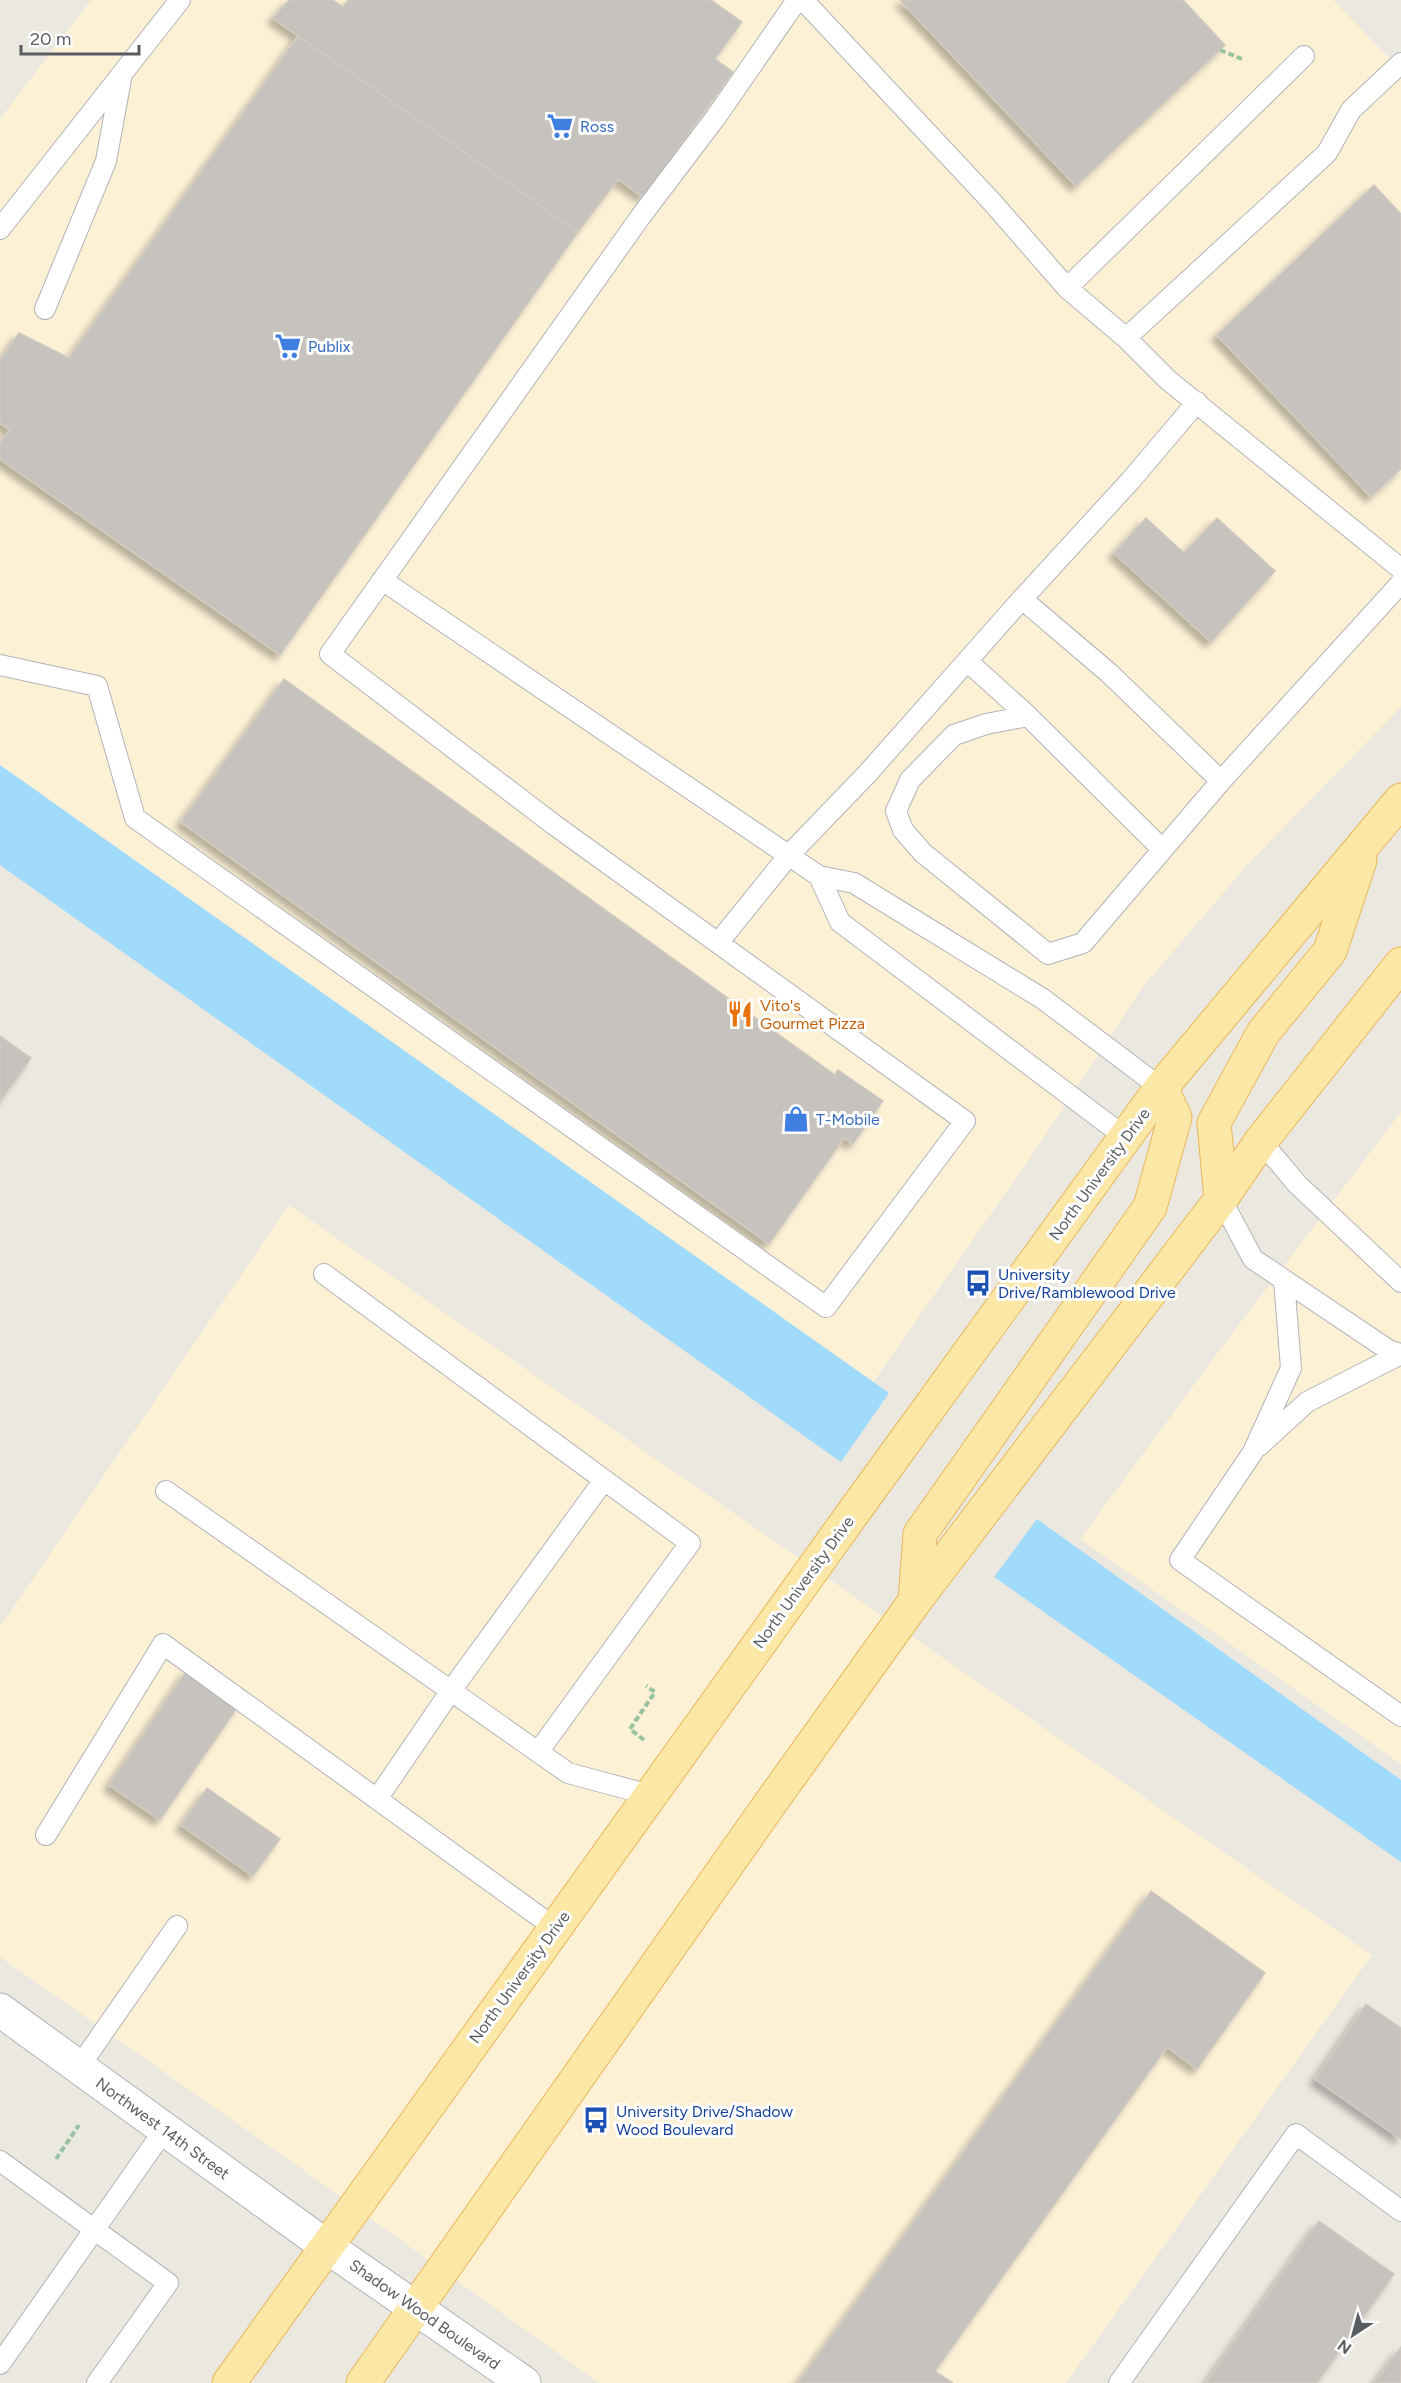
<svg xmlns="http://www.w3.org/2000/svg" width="1401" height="2383" font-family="Figtree,sans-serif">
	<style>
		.commercial { fill: #fcf0d5 }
		.water { fill: #a1dbfb }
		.building { fill: #c6c3be; stroke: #d0c9bf; stroke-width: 1.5; filter: url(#shadow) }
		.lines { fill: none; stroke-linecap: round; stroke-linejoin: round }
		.lane-casing { stroke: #b1b4b8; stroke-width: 22 }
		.street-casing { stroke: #b1b4b8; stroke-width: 35 }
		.primary-casing { stroke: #eab75b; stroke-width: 35 }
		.path { stroke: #97c3a1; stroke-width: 4; stroke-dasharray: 6 3; stroke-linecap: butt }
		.lane { stroke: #fff; stroke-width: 20 }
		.street { stroke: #fff; stroke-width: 33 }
		.primary { stroke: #fbe7a6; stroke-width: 33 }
		.labels { text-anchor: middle; stroke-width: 6; stroke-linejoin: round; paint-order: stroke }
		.shop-label { font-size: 16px; fill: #366cbe; stroke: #fff; text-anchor: start }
		.food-label { font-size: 16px; fill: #c56008; stroke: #fff; text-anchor: start }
		.street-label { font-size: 16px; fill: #595d61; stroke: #fff }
		.transit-label { font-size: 16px; fill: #164399; stroke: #fff; text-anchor: start }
	</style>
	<defs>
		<filter id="shadow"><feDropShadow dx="-5.5" dy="5.5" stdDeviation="3" flood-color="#0004"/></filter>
	</defs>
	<rect width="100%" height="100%" fill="#ebe8e0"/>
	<path class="commercial" d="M91 0H1333L1401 70V707L1250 862 1142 988 1035 1151 867 1391 0 773V119Z
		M1401 1112V1764L1080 1539 1231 1335Z
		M289 1205 1372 1955 1066 2383H599L295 2164 0 1957V1627Z"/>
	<path class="water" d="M0 765 889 1393 841 1462 0 865Z
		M1037 1519 1401 1780V1862L994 1577Z"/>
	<path class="building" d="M289 0H333L343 7 348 0H711L742 22 715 59 733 72 643 197 618 179 578 232 273 18Z
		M900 0H1183L1225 45 1076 186Z
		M298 36 578 232 280 655 0 459V443L10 430 0 423V360L19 333 69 358Z
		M1374 185 1401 214V469L1371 497 1217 335Z
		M1146 518 1184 553 1217 518 1275 571 1211 642 1114 553Z
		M284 679 835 1075 838 1070 883 1101 853 1144 844 1138 769 1244 181 822Z
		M0 1036 31 1058 0 1102Z
		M187 1670 239 1705 160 1820 109 1785Z
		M207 1788 280 1839 253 1876 181 1825Z
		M1151 1891 1265 1973 1197 2069 1167 2047 935 2371 953 2383H798Z
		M1366 2004 1401 2028V2139L1315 2079Z
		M1319 2221 1394 2274 1317 2383H1206Z
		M1401 2347V2383H1375Z"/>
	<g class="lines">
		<g class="lane-casing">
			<path id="lane" d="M803 0 992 202 1067 288 1126 338 1168 380 1401 569
				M0 229 180 0
				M1067 288 1304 56
				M45 309 106 161 121 79
				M1126 338 1327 153 1351 110 1401 63
				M382 580 819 876 854 883 1043 999 1161 1088
				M967 661 1028 716 1162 849
				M0 665 97 686 135 818 826 1307 965 1121 553 824 330 654 641 216 716 117 797 0
				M1028 716 986 724 954 735 910 780 896 811 903 830 923 853 1048 954 1083 943 1221 781 1109 673 1022 599 1131 480 1197 402
				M1221 781 1401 583
				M819 876 840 922 1125 1137
				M718 943 789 855 867 774 1022 599
				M1261 1141 1297 1184 1401 1282
				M1221 1199 1253 1259 1390 1351 1401 1354
				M324 1274 690 1543 538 1752
				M1284 1280 1291 1368 1253 1452 1180 1560 1401 1716
				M1259 1446 1307 1402 1401 1354
				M166 1491 568 1773 650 1795
				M377 1799 450 1692 604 1480
				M46 1835 163 1644 555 1928
				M79 2067 177 1926
				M0 2161 168 2283 97 2383
				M0 2364 165 2129
				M1119 2383 1296 2134 1401 2211"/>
		</g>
		<g class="street-casing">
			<path id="street" d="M0 2010 326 2246 524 2383"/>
		</g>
		<g class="primary-casing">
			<path id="primary" d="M1221 1199 1214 1123 1263 1033 1330 951 1360 860
				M915 1601 920 1534 1150 1207 1175 1117 1161 1088
				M229 2383 858 1506 1161 1088 1401 800
				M363 2383 767 1808 915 1601 1221 1199 1261 1141 1401 964"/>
		</g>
		<path class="path" d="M1220 50 1242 59
			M644 1740 630 1729 655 1692 646 1686
			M56 2159 79 2125"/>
		<use href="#lane" class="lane"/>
		<use href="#street" class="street"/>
		<use href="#primary" class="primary"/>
	</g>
	<defs>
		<g id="supermarket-bare" transform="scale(2.07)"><path d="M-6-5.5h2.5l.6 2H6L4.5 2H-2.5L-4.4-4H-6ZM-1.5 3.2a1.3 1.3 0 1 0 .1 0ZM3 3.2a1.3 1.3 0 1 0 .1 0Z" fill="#3f7fe0" stroke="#fff" stroke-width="2.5" paint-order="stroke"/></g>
		<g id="restaurant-bare" transform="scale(2.07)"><path d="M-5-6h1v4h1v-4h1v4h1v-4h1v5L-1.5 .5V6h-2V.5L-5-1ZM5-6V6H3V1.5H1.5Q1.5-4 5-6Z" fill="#e8710a" stroke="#fff" stroke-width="2.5" paint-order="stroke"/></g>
		<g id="shop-bare" transform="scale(2.07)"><path d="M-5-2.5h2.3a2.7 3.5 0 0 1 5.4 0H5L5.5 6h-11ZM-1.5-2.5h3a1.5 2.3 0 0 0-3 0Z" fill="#3f7fe0" stroke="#fff" stroke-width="2.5" paint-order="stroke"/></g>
		<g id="bus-bare" transform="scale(2.07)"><path d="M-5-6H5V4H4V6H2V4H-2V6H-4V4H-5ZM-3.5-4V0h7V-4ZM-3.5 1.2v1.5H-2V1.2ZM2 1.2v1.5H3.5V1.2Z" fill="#1a4fb4" stroke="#fff" stroke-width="2.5" paint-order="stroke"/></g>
	</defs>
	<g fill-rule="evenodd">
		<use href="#supermarket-bare" x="560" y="126"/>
		<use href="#supermarket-bare" x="288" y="346"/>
		<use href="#restaurant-bare" x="740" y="1014"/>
		<use href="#shop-bare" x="796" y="1119"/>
		<use href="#bus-bare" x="978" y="1283"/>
		<use href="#bus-bare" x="596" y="2120"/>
	</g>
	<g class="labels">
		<g class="shop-label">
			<text x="580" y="132">Ross</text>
			<text x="308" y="352">Publix</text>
			<text x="816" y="1125">T-Mobile</text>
		</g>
		<g class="food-label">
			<text x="760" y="1011">Vito's<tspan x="760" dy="18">Gourmet Pizza</tspan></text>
		</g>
		<g class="street-label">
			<text transform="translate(1099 1174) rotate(-54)" y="6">North University Drive</text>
			<text transform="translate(803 1582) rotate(-54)" y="6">North University Drive</text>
			<text transform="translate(519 1977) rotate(-54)" y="6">North University Drive</text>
			<text transform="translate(163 2128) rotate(36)" y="6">Northwest 14th Street</text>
			<text transform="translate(425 2314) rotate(35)" y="6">Shadow Wood Boulevard</text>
		</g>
		<g class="transit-label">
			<text x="998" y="1280">University<tspan x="998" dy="18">Drive/Ramblewood Drive</tspan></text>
			<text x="616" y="2117">University Drive/Shadow<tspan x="616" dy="18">Wood Boulevard</tspan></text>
		</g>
	</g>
	<g transform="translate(1353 2335) rotate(216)" stroke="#ffffff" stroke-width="4.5" paint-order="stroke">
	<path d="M0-4.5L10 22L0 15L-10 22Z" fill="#595d61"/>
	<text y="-9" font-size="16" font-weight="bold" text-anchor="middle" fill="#595d61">N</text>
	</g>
	<path d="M21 45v9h118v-9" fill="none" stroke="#595d61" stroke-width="3"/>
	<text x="30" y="45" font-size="18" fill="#595d61" stroke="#ffffff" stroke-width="4.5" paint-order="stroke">20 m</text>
</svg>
